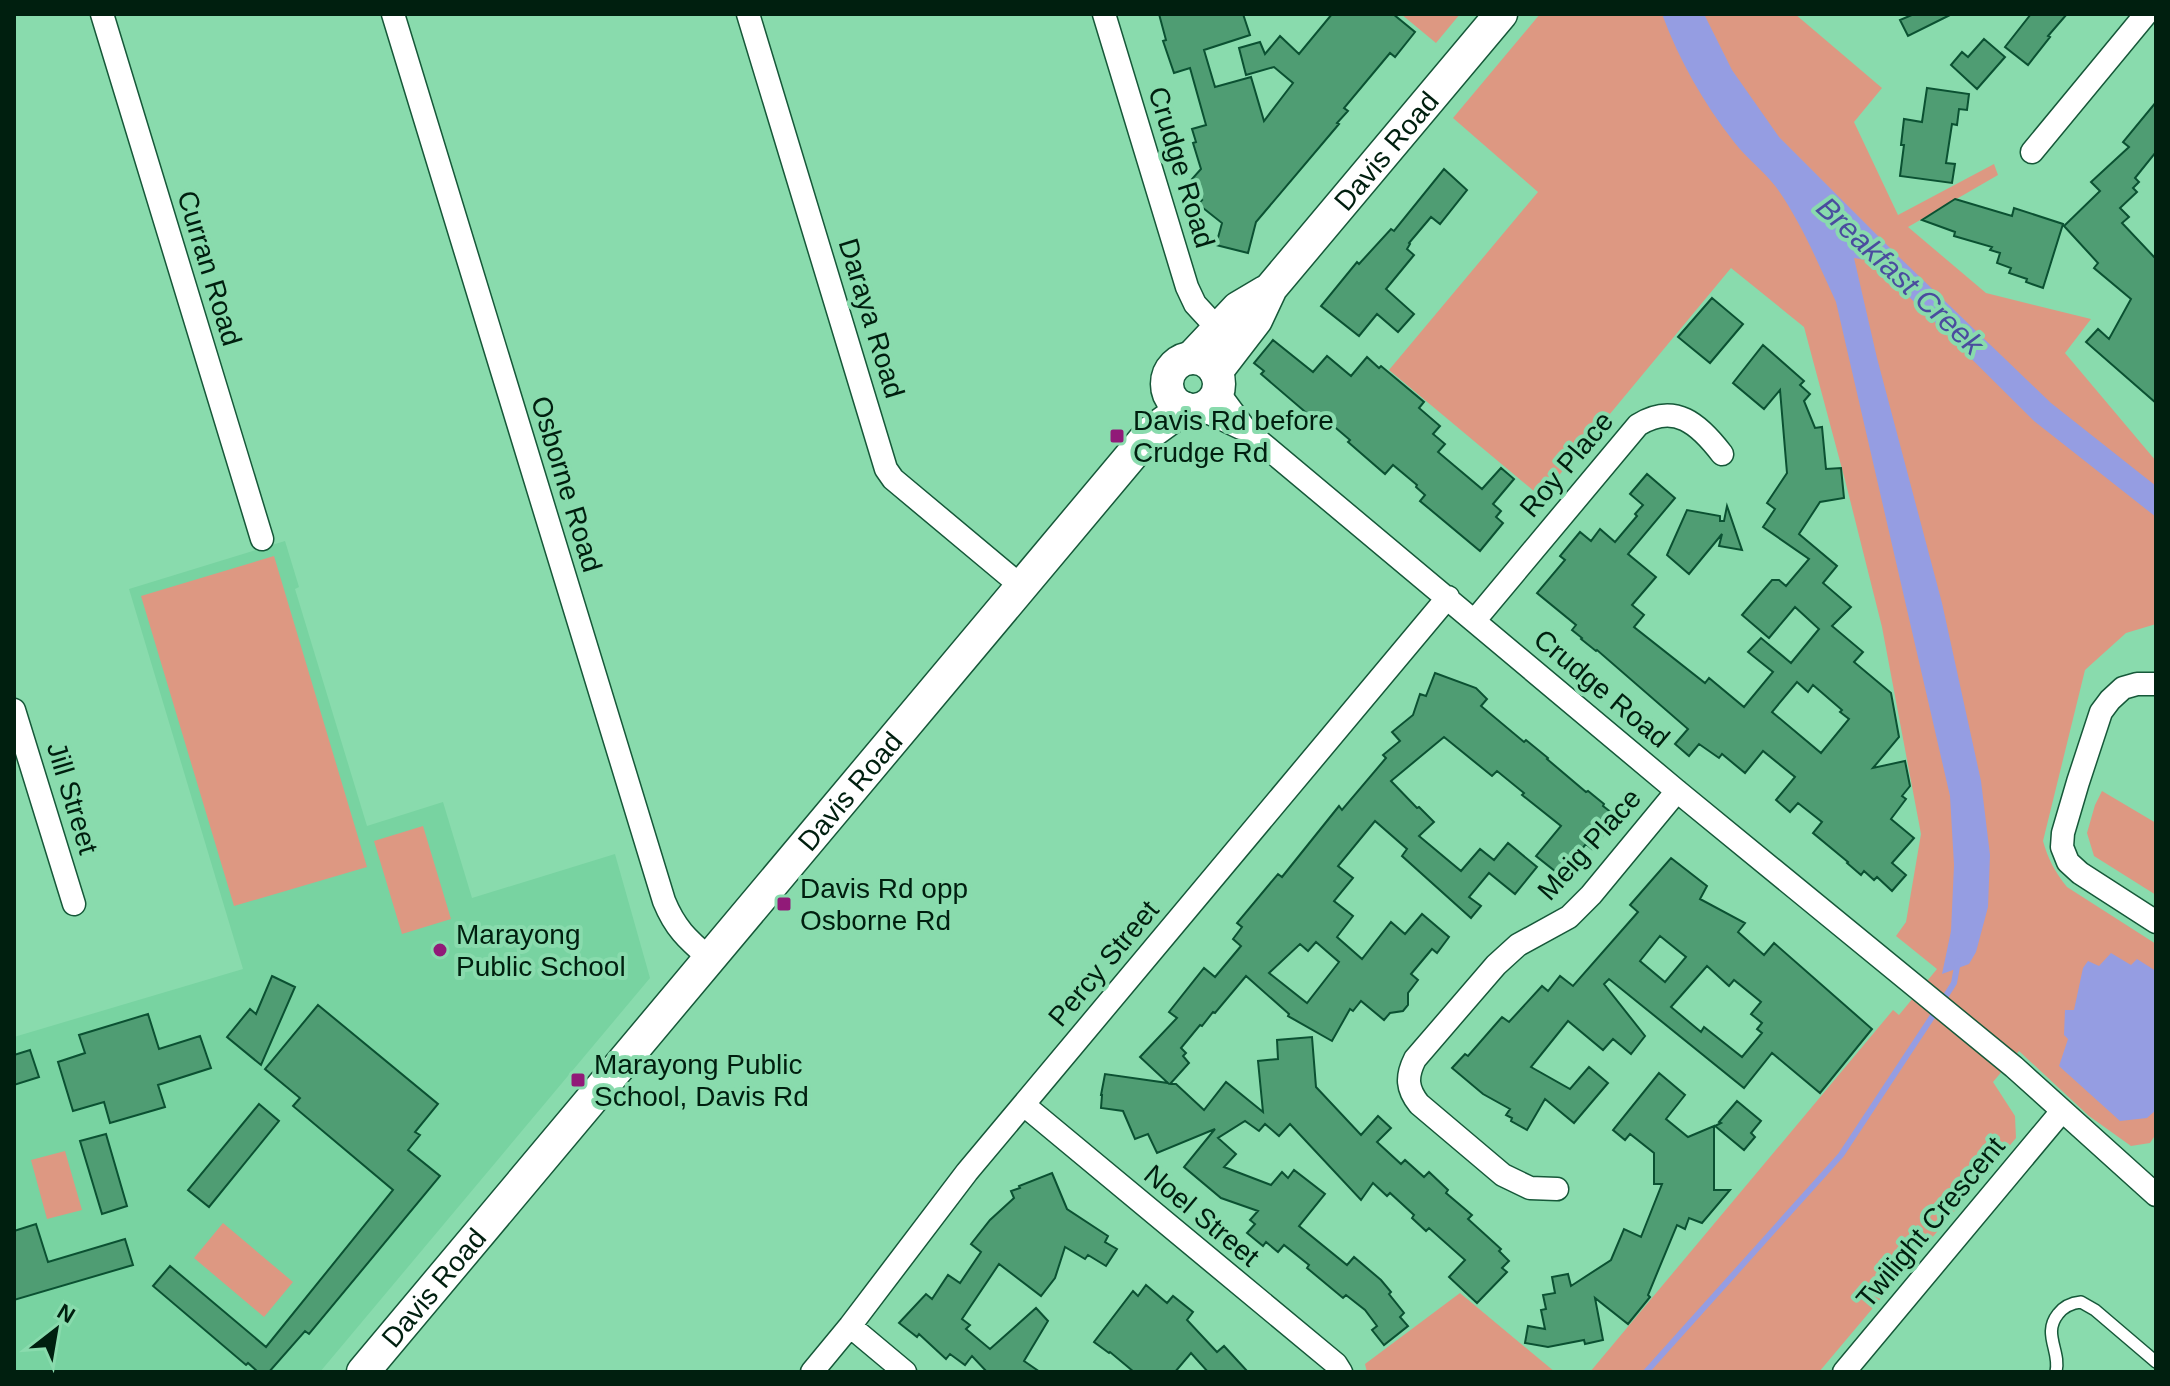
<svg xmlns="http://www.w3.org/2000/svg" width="2170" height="1386" font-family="Helvetica,sans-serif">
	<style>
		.built { fill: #78d3a1 }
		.green { fill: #dd9882 }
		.water { fill: #959de2 }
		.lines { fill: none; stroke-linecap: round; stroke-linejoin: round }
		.stream { stroke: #959de2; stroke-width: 6 }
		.building { fill: #4f9d73; stroke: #0b5132; stroke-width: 2; fill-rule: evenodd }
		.lane-casing { stroke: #165839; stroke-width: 14 }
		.street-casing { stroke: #165839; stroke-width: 25 }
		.secondary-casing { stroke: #165839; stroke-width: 35 }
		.lane { stroke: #fff; stroke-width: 11 }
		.street { stroke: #fff; stroke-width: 22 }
		.secondary { stroke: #fff; stroke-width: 32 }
		.poi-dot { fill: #911a78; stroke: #89dbad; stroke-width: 3 }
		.labels { text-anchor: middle; stroke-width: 8; stroke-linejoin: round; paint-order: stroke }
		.street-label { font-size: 28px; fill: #001f0f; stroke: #89dbad }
		.poi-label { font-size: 28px; fill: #001f0f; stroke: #89dbad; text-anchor: start }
		.water-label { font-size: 30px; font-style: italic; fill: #4a4c9e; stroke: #89dbad }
	</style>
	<rect width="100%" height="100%" fill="#89dbad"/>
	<path class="built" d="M285 541 299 587 295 589 367 826 443 802 472 898 615 854 650 978 320 1372H14V1037L243 969 129 589Z"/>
	<path class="green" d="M1401 14H1460L1436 43Z
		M1540 14H1795L1882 88 1854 122 1898 215 1994 164 1998 175 1908 227 1986 293 2091 319 2065 353 2156 461V624L2126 633 2085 670 2043 841C2048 859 2055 872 2067 887L2156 944V1134L2150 1143 2131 1146 2089 1116 2019 1051 1993 1082 2015 1116 2016 1138 1819 1372H1590L1893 1010 1899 1015 1937 969 1896 936 1906 922 1921 834 1882 627 1845 480 1804 327 1731 268 1541 497 1389 370 1538 192 1453 118Z
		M274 556 367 867 234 906 141 596Z
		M2102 791 2156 823V895L2094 856 2087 833 2095 805Z
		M423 826 451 919 402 934 374 841Z
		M65 1151 82 1210 47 1219 31 1160Z
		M223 1223 293 1282 264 1317 194 1258Z
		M1460 1293 1555 1372H1367L1365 1364Z"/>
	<path class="water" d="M1662 14H1704L1732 70 1779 137 1897 255 2051 403 2156 486V517L2034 421 1873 261 1854 258 1877 358 1942 603 1981 781 1990 855 1988 907 1976 952 1969 964 1942 974 1951 931 1954 865 1950 796 1836 302C1818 263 1801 222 1776 187 1764 171 1746 158 1734 142 1703 102 1680 62 1662 14Z
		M2111 953 2131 965 2137 959 2156 971V1110L2147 1118 2120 1121 2059 1066 2068 1039 2064 1035 2065 1010H2074L2083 968 2088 961 2099 966Z"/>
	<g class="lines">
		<path class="stream" d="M1942 1002 1954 983 1958 961
			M1646 1372 1841 1155 1936 1011"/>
	</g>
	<path class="building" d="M1159 14H1243L1250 35 1204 50 1215 87 1251 77 1264 121 1293 83 1274 67 1246 75 1239 48 1260 42 1265 54 1280 36 1299 54 1332 14H1393L1415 32 1395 57 1390 53 1344 108 1348 111 1337 123 1339 124 1256 222 1248 253 1216 245 1222 223 1198 204 1202 200 1197 196 1200 193 1196 190 1200 185 1192 179 1201 169 1193 143 1196 142 1192 129 1206 125 1190 68 1174 73 1163 41 1166 40Z
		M1914 14H1952L1908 36 1900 20Z
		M2031 14H2067L2048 36 2050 37 2028 65 2005 47Z
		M1984 39 2005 57 1977 89 1951 65 1962 52 1968 57Z
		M1927 88 1969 94 1967 110 1959 109 1957 125 1952 124 1946 163 1955 164 1952 183 1900 176 1904 145H1901L1904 119 1922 122Z
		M2156 102V152L2135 178 2139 182 2133 188 2137 192 2120 208 2129 217 2122 223 2156 259V403L2086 342 2098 329 2109 339 2131 299 2094 268 2098 263 2064 226 2100 191 2091 182 2129 147 2123 142Z
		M1444 169 1467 190 1440 224 1431 217 1409 243 1410 244 1407 249 1414 255 1386 289 1414 314 1398 332 1377 314 1359 336 1321 306 1357 262 1359 264 1391 229 1394 231Z
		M1955 199 2012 216 2014 208 2063 224 2043 288 2026 282 2027 279 2009 273 2011 268 1997 263 2000 253 1990 250 1992 247 1954 236 1955 232 1922 220Z
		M1712 298 1743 324 1710 363 1678 337Z
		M1273 340 1313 372 1327 356 1351 376 1367 357 1379 368 1381 366 1424 402 1419 408 1440 426 1433 434 1445 444 1438 452 1482 489 1501 468 1514 479 1493 504 1501 511 1496 517 1503 523 1480 551 1420 501 1425 495 1416 487 1417 485 1393 465 1385 474 1348 442 1350 440 1323 417 1317 422 1261 374 1264 371 1254 363Z
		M1763 345 1804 381 1800 385 1810 394 1804 401 1815 428 1822 427 1826 469 1841 468 1844 498 1820 502 1799 534 1837 566 1823 583 1851 607 1832 626 1863 652 1854 662 1891 693 1899 737 1873 768 1905 761 1910 786 1902 796 1906 799 1891 819 1914 838 1892 863 1906 875 1892 891 1877 877 1874 880 1864 871 1861 875 1847 863 1848 862 1813 833 1822 822 1798 803 1790 812 1776 800 1795 777 1763 751 1745 773 1722 754 1719 758 1699 744 1689 756 1675 744 1688 729 1597 650 1596 651 1581 639 1582 638 1572 630 1576 625 1537 593 1565 560 1560 556 1580 532 1591 541 1600 529 1615 542 1637 516 1635 514 1643 505 1630 494 1647 474 1675 498 1628 554 1656 577 1632 605 1644 615 1634 627 1705 683 1709 678 1744 707 1773 672 1748 652 1761 638 1791 663 1819 629 1795 607 1769 638 1742 615 1772 580H1779L1786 586 1809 559 1763 527 1775 509 1767 503 1787 473 1780 390 1764 409 1733 383ZM1797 682 1808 692 1813 685 1842 710 1840 712 1849 719 1821 753 1772 712Z
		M1727 506 1742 550 1719 546 1722 534 1689 574 1667 555 1687 510 1720 516V521H1724Z
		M1435 673 1476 688 1487 699 1481 706 1524 742 1526 740 1548 758 1547 759 1586 792 1588 791 1604 804 1603 806 1617 817 1592 849 1586 844 1560 875 1536 856 1561 826 1522 795 1524 793 1497 771 1492 776 1444 737 1391 781 1417 808 1419 807 1434 822 1419 836 1461 871 1480 849 1494 860 1508 843 1537 867 1515 894 1489 873 1469 897 1481 906 1471 918 1402 856 1407 849 1375 821 1338 866 1353 878 1334 901 1353 916 1337 937 1362 959 1391 922 1405 934 1422 914 1449 937 1437 953 1432 949 1411 974 1418 980 1408 993V1005L1403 1011 1390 1013 1384 1020 1361 1001 1353 1011 1350 1009 1332 1041 1288 1016 1289 1014 1246 976 1215 1013 1213 1012 1202 1026 1200 1025 1181 1048 1186 1053 1183 1056 1189 1063 1170 1084H1176L1204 1110 1226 1082 1263 1112 1258 1061 1278 1059 1277 1040 1312 1037 1316 1087 1361 1135 1378 1116 1391 1128 1377 1142 1401 1164 1405 1160 1424 1177 1429 1172 1448 1190 1446 1193 1472 1215 1468 1219 1501 1249 1499 1251 1509 1261 1502 1268 1507 1272 1477 1303 1449 1277 1465 1260 1429 1228 1426 1231 1412 1218 1414 1215 1390 1193 1387 1196 1373 1183 1361 1200 1290 1124 1279 1136 1265 1124 1259 1131 1245 1121 1218 1138 1236 1154 1224 1167 1271 1185 1282 1172 1288 1178 1294 1170 1325 1194 1299 1226 1347 1265 1354 1257 1381 1280 1391 1292 1389 1294 1404 1313 1400 1317 1408 1326 1384 1345 1372 1330 1377 1326 1365 1310 1346 1295 1343 1298 1307 1268 1309 1265 1284 1245 1278 1252 1266 1242 1263 1246 1247 1233 1255 1224 1250 1220 1258 1211 1221 1198 1184 1167 1215 1129 1157 1153 1148 1134 1135 1139 1123 1111 1101 1108 1102 1095H1101L1105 1074 1168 1083 1140 1057 1177 1018 1169 1012 1204 968 1215 977 1241 946 1233 939 1242 927 1237 923 1278 874 1282 877 1339 806 1342 810 1386 758 1383 755 1400 741 1392 732 1413 715 1420 694 1426 696ZM1316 942 1339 962 1307 1003 1269 973 1300 944 1308 951Z
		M1671 858 1707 886 1700 899 1745 923 1738 932 1764 955 1774 943 1872 1029 1820 1093 1772 1053 1744 1088 1609 979 1604 984 1645 1036 1631 1054 1613 1039 1603 1050 1568 1021 1531 1067 1570 1089 1589 1067 1608 1083 1574 1123 1545 1099 1527 1130 1511 1121 1512 1118 1506 1115 1510 1109 1483 1094 1452 1068 1465 1054 1468 1056 1502 1017 1509 1022 1542 986 1548 991 1560 976 1573 986 1638 912 1630 905ZM1660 936 1686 957 1665 982 1640 961ZM1707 966 1729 986 1734 980 1761 1002 1751 1014 1762 1023 1757 1029 1762 1033 1742 1057 1704 1027 1701 1032 1671 1007Z
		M272 976 295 987 261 1065 227 1037 250 1009 256 1014Z
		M318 1005 438 1104 415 1132 420 1135 408 1150 440 1176 309 1334 305 1331 269 1372H258L248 1363 246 1365 153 1286 170 1266 266 1347 393 1190 293 1106 300 1098 265 1069Z
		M148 1014 159 1049 200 1036 211 1068 158 1085 165 1107 110 1123 104 1102 73 1111 58 1062 85 1053 79 1035Z
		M30 1050 39 1077 14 1085V1055Z
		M1659 1073 1685 1095 1666 1119 1688 1137 1714 1126V1190H1730L1702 1223 1689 1218 1685 1229 1677 1225 1648 1295 1650 1297 1628 1324 1595 1298 1603 1340 1585 1344 1584 1340 1548 1347 1525 1343 1528 1326 1545 1329 1541 1310 1546 1309 1543 1295 1555 1293 1552 1277 1568 1274 1571 1286 1611 1260 1624 1229 1641 1237 1662 1184H1654V1153L1630 1134 1625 1140 1613 1130Z
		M1737 1101 1761 1121 1751 1133 1755 1137 1744 1150 1715 1126 1721 1123 1719 1122Z
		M259 1104 279 1121 209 1207 188 1190Z
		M106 1134 127 1206 102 1214 80 1141Z
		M1052 1173 1067 1209 1108 1236 1105 1242 1117 1249 1106 1266 1088 1255 1085 1259 1065 1247 1055 1278 1041 1296 999 1264 962 1319 970 1325 966 1329 990 1349 1036 1308 1048 1321 1024 1361 1040 1372H987L972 1356 965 1365 950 1354 946 1359 919 1334 917 1337 899 1323 926 1294 932 1299 948 1275 960 1283 981 1252 971 1244 990 1220 1014 1198 1011 1191 1020 1188 1019 1186Z
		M36 1224 48 1262 125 1239 133 1265 14 1300V1231Z
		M1146 1285 1167 1303 1173 1296 1193 1312 1187 1320 1217 1352 1224 1346 1248 1372H1208L1191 1353 1175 1372H1134L1110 1352 1109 1353 1094 1342 1133 1291 1138 1296Z"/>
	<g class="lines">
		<g class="lane-casing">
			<path id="lane" d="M2056 1372C2061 1351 2042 1334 2058 1314 2064 1306 2071 1303 2081 1302L2095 1310 2156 1362"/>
		</g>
		<g class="street-casing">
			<path id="street" d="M102 14 262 539
				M393 14 664 901C675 928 687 939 709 958
				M748 14 886 469 893 479 1021 586
				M1104 14 1187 287 1195 304 1218 329
				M2032 152 2146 14
				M1218 392 1246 430 1677 791 2014 1067 2156 1195
				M1201 409 1241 428
				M1475 620 1638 425C1675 402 1699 424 1722 454
				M2156 684H2137L2123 688 2110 700 2101 712 2078 782 2063 833 2062 847 2068 862 2080 873 2156 922
				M14 710 74 904
				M1024 1105 1336 1364 1341 1372
				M1557 1189 1530 1188 1503 1175 1419 1104C1407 1089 1406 1077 1415 1059L1496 965 1518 945 1569 917 1591 895 1677 791
				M850 1326 905 1372
				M812 1372 850 1326 967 1172 1448 597
				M1844 1372 2062 1111"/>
		</g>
		<g class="secondary-casing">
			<g id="secondary">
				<path d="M1191 358 1238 308 1265 292"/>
				<circle cx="1193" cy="384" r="26"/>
				<path id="s1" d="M1216 372 1256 320 1271 288 1501 14"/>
				<path id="s2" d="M363 1372 1151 432 1184 408"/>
			</g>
		</g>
		<use href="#lane" class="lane"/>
		<use href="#street" class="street"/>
		<use href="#secondary" class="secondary"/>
	</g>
	<g class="poi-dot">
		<rect x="1109" y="428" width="16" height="16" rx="4"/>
		<rect x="776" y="896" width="16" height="16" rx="4"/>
		<circle cx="440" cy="950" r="8"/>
		<rect x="570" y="1072" width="16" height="16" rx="4"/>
	</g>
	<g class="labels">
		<g class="street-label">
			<text dy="10" stroke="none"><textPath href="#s1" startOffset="280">Davis Road</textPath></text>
			<text transform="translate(1182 167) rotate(73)" y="10">Crudge Road</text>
			<text transform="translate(210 268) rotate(73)" y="10">Curran Road</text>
			<text transform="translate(872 318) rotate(73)" y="10">Daraya Road</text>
			<text transform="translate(1566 464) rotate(-50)" y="10">Roy Place</text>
			<text transform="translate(567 484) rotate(73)" y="10">Osborne Road</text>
			<text transform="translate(1602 688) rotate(40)" y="10">Crudge Road</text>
			<text dy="10" stroke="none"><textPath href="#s2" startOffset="758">Davis Road</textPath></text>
			<text transform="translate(73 798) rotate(73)" y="10">Jill Street</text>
			<text transform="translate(1589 844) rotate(-48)" y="10">Meig Place</text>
			<text transform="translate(1103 963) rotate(-50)" y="10">Percy Street</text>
			<text transform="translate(1202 1215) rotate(40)" y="10">Noel Street</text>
			<text transform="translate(1930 1222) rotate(-50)" y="10">Twilight Crescent</text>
			<text dy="10" stroke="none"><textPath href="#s2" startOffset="110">Davis Road</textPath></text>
		</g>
		<g class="poi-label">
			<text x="1133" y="430">Davis Rd before<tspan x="1133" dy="32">Crudge Rd</tspan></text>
			<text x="800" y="898">Davis Rd opp<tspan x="800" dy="32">Osborne Rd</tspan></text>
			<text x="456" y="944">Marayong<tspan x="456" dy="32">Public School</tspan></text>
			<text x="594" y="1074">Marayong Public<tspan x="594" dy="32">School, Davis Rd</tspan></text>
		</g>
		<g class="water-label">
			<text transform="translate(1900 276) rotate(43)" y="10">Breakfast Creek</text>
		</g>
	</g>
	<rect width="2170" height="1386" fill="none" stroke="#001f0f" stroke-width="32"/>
	<g transform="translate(56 1330) rotate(31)" stroke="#89dbad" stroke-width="6" paint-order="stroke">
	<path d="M0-6L14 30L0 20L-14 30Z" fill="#001f0f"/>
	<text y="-12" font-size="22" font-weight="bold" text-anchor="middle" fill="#001f0f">N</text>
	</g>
</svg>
